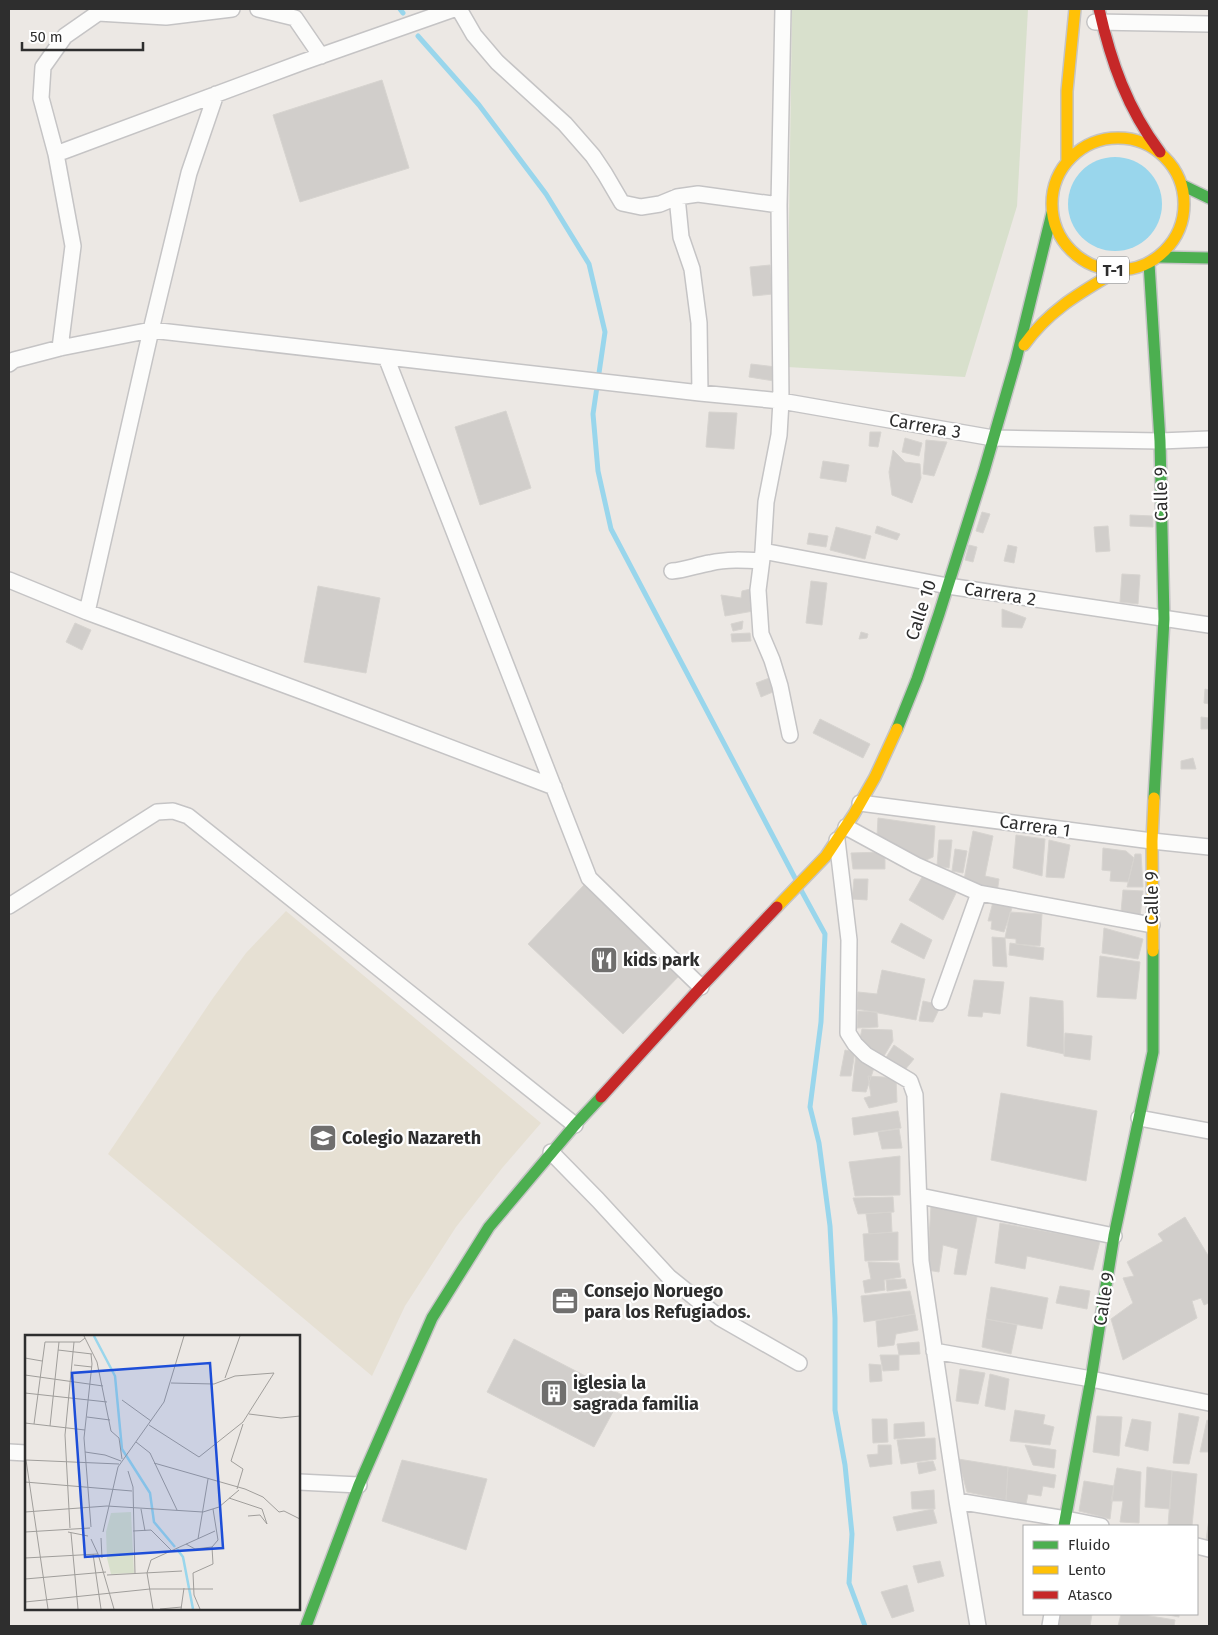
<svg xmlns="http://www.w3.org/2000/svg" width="1218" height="1635" font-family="'Fira Sans',sans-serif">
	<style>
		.education { fill: #e6e0d3 }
		.cemetery { fill: #d8e0cc }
		.water { fill: #99d6ec }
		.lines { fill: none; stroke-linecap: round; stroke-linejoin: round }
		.stream { stroke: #99d6ec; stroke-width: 5 }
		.building { fill: #d1cecb; stroke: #d7d4d0 }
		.street-casing { stroke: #c5c4c5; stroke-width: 18 }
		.fast-casing { stroke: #c5c4c5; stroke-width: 14 }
		.slow-casing { stroke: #c5c4c5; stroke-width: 14 }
		.jam-casing { stroke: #c5c4c5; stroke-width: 14 }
		.street { stroke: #fcfcfb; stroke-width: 15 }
		.fast { stroke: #4caf50; stroke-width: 11 }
		.slow { stroke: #ffc107; stroke-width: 11 }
		.jam { stroke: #c62828; stroke-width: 11 }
		.labels { text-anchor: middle; stroke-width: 4.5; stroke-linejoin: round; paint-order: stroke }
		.shield { fill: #fff; stroke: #6d6d6d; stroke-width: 1 }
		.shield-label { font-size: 16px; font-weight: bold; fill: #2e2e2e }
		.street-label { font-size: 18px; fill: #2e2e2e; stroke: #fff }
		.poi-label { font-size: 18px; font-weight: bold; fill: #2e2e2e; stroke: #fff; text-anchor: start }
		.inset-river { fill: none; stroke: #99d6ec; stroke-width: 2.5 }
		.inset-road { fill: none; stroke: #a09e9b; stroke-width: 1 }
		.view { fill: #1d4ed8; fill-opacity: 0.15; stroke: #1d4ed8; stroke-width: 2.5 }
		.inset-edge { fill: none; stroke: #2e2e2e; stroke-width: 2.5 }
	</style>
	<rect width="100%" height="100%" fill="#ece8e4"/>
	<path class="education" d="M286 911 541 1123 503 1167 456 1227 405 1306 372 1376 108 1154 213 998 246 953Z"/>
	<path class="cemetery" d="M792 9H1028L1017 206 965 377 787 367Z"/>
	<path class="water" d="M1068 204a47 47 0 1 1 94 0a47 47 0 1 1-94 0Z"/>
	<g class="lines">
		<path class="stream" d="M400 9 403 13
			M418 36 479 105 546 194 589 264 605 332 593 414 598 471 611 529 795 878
			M801 890 825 934 821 1022 810 1107 819 1143 830 1226 835 1318V1410L845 1465 852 1534 849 1583 865 1626"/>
	</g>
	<path class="building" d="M382 80 409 168 300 202 273 115Z
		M770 265 773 294 753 296 750 267Z
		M751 364 776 367 774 381 749 377Z
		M506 411 531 488 480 505 455 427Z
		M709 412 737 413 734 449 706 447Z
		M870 432H881L878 447 869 446Z
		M905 438 922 443 919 456 902 452Z
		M926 440 947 442 934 476 923 474Z
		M893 450 905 462 920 464 921 478 912 503 892 495 889 472Z
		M823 461 849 465 846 482 820 478Z
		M982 512 990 514 983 533 976 531Z
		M1130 515 1153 516V527L1130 526Z
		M877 526 900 534 897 540 875 533Z
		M1108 526 1110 551 1096 552 1094 527Z
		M836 527 871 536 865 559 830 550Z
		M809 533 828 536 826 547 807 544Z
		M969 545 977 547 973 562 965 560Z
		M1008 545 1017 547 1014 563 1004 561Z
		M1122 574 1140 575 1138 604 1120 602Z
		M811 581 827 583 822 625 806 623Z
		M318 586 380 598 366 673 304 662Z
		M755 588 759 610 725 616 721 595 741 598 742 591Z
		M1002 609 1026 618 1022 628 1002 627Z
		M743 621 742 629 733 631 731 624Z
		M75 623 91 630 82 650 66 642Z
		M861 632 868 634 867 638 859 639Z
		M750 633 751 641 732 642 731 634Z
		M772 677 773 692 761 697 756 683Z
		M1205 689 1209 690V704L1204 703Z
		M1201 717 1209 718V729H1201Z
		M820 719 870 744 863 758 813 733Z
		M1193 758 1196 769H1181V761Z
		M878 818 935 826 933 857 924 861 877 836Z
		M973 831 993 836 985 876 999 879 997 893 964 880Z
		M1016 835 1045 839 1042 876 1013 868Z
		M939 840H952L949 868 937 866Z
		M1049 840 1070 845 1064 878 1046 877Z
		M1103 848 1126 851 1134 858 1128 882 1110 881 1111 871 1102 870Z
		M955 849 967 851 963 873 952 871Z
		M885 852V869H853L851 853Z
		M1135 854H1141L1143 887H1127Z
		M925 872 958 889 943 920 909 900Z
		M854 879H868L867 900 852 899Z
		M584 885 680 975 623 1034 528 944Z
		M1123 890 1143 891 1140 917 1121 912Z
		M993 902 1013 905 1004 932 991 929 992 921H988Z
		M1010 912 1042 914 1040 946 1016 944V939L1005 938Z
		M901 923 932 940 924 959 891 942Z
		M1104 928 1143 939 1138 959 1102 953Z
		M992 937 1005 938 1007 967 993 966Z
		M1010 943 1044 948 1043 960 1009 955Z
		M1100 956 1140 962 1136 999 1097 997Z
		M882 970 925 979 916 1020 857 1009 858 992 877 994Z
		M974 980 1004 982 1000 1014 983 1012 982 1017 968 1016Z
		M1030 997 1063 1001 1064 1054 1027 1046Z
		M923 1001 941 1005 933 1022 919 1021Z
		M858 1011 877 1012 878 1027 857 1028Z
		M862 1029 892 1030 893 1041 884 1056 861 1050 859 1043Z
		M1065 1033 1092 1036 1090 1060 1064 1056Z
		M894 1045 914 1059 904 1071 885 1059Z
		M845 1050 855 1052 851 1076H840Z
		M856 1054 876 1062 866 1092 852 1091Z
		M868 1076 896 1078 897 1102 869 1108 864 1098 871 1096Z
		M1001 1093 1097 1111 1086 1181 991 1160Z
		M898 1111 901 1128 854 1135 852 1118Z
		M899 1129 902 1148 882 1149 878 1132Z
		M900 1156V1195L855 1196 849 1162Z
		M893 1197 894 1212 858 1214 853 1198Z
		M931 1206 977 1217 966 1275 954 1274 958 1249 943 1245 939 1272 927 1270Z
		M891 1212 892 1232 869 1234 866 1214Z
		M1185 1217 1209 1257V1303L1204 1305 1201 1298 1192 1301 1197 1318 1123 1360 1111 1319 1133 1303 1123 1278 1134 1276 1127 1262 1163 1241 1158 1234Z
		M1000 1223 1100 1241 1093 1270 1027 1256 1025 1269 995 1263Z
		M898 1232V1260L865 1261 863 1234Z
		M868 1262 899 1263 901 1277 884 1280 885 1290 865 1293 863 1281 871 1279Z
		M905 1279 907 1288 887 1291 886 1280Z
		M1060 1286 1090 1291 1087 1309 1056 1303Z
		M991 1287 1048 1298 1042 1329 986 1319Z
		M910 1291 915 1314 864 1322 861 1296Z
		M915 1314 918 1330 896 1334 894 1345 878 1347 876 1321Z
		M986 1319 1017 1325 1011 1354 982 1347Z
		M514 1339 622 1395 594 1447 487 1392Z
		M919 1342 920 1354 899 1355 897 1344Z
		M880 1355H899V1370L883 1371Z
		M869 1364 881 1365 882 1381 870 1382Z
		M960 1369 985 1373 978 1404 956 1401Z
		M990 1374 1009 1379 1005 1410 985 1406Z
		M1015 1410 1045 1415 1043 1424 1054 1427 1050 1445 1010 1441Z
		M1179 1413 1199 1417 1189 1464 1173 1463Z
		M1097 1416 1122 1417 1119 1456 1093 1452Z
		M872 1419H887L888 1442 873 1443Z
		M1132 1419 1151 1422 1148 1451 1125 1446Z
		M1207 1420 1209 1421V1452H1200Z
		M924 1422 925 1436 894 1439V1424Z
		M935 1438 936 1459 901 1464 897 1440Z
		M878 1445H891L892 1464 870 1467 867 1455 878 1454Z
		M1025 1445 1056 1450 1054 1468 1033 1465Z
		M958 1459 1008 1467 1006 1500 967 1492Z
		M402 1460 487 1479 466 1550 382 1521Z
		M933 1461 936 1470 919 1474 917 1463Z
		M1008 1467 1056 1475 1054 1488 1043 1486 1041 1496 1028 1494 1026 1504 1006 1500Z
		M1147 1467 1172 1471 1170 1509 1145 1507Z
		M1117 1468 1141 1472 1139 1523 1120 1522 1123 1501H1111Z
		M1172 1471 1197 1474 1192 1526H1168Z
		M1084 1481 1114 1486 1110 1519 1079 1511Z
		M934 1490 935 1509H912L911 1492Z
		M933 1509 937 1523 897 1531 893 1517Z
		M1209 1519V1540H1206Z
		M940 1561 944 1576 918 1583 913 1566Z
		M907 1585 914 1611 892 1618 881 1592Z
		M1059 1614H1092L1090 1626H1057Z
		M1121 1614H1138L1175 1620 1174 1626H1118Z
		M1163 1614H1179V1617Z"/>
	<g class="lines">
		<g class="street-casing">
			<path id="street" d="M258 9 295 18 321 56
				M459 9 474 35 497 62 565 124 593 156 605 174 622 203 641 207 660 204 677 197 698 194 779 205
				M783 9 779 205 781 401 779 435 766 502 763 551 758 590 761 634 772 660 780 686 790 735
				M98 13 166 17 232 9
				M1095 22 1209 24
				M56 154 303 62 454 9
				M677 197 681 237 692 269 699 323 700 393
				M60 348 73 246 56 154 41 98 43 67 65 36 98 13V9
				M386 357 589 878 701 987
				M9 364 14 360 60 348 151 330 700 393 781 401 993 438 1160 441 1209 439
				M763 551 948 586 1209 625
				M672 571C686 570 697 565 710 563 727 559 744 560 761 561
				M9 580 87 612 312 695 554 787
				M87 612 151 330 189 173 216 94
				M860 803 1152 841 1209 847
				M846 827 916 865 979 893 1152 925
				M837 840 849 940 848 1033 855 1044 866 1055 910 1081 915 1095 921 1261 957 1501 978 1626
				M9 906 157 812 173 811 188 816 575 1125
				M940 1002 979 893
				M1139 1118 1209 1131
				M551 1152 598 1200 669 1277 720 1318 799 1363
				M920 1196 1114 1236
				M934 1351 1091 1379 1209 1403
				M9 1452 26 1453
				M299 1482 359 1485
				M957 1501 1066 1519 1101 1526
				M1197 1546 1209 1549
				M1050 1626 1052 1614"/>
		</g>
		<g class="fast-casing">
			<path id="fast" d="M1182 185 1209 198
				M1159 257 1209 258
				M1149 263 1160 441 1164 619 1154 798
				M897 729 917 679 939 614 984 471 1016 360 1052 213
				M1064 1526 1091 1379 1114 1236 1153 1052V951
				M306 1626 359 1485 432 1318 489 1227 575 1125 601 1097"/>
		</g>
		<g class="slow-casing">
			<path id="slow" d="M1052 204a66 66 0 1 1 132 0a66 66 0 1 1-132 0Z
				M1067 161V91L1075 9
				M1024 345C1049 310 1080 293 1117 271
				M777 907 826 856 854 814 875 777 897 729
				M1153 951 1152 841 1154 798"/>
		</g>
		<g class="jam-casing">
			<path id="jam" d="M1099 9C1111 62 1127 108 1160 152
				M601 1097 701 987 777 907"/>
		</g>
		<use href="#street" class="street"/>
		<use href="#fast" class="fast"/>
		<use href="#slow" class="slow"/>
		<use href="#jam" class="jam"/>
	</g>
	<defs>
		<g id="restaurant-square" transform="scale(1.4375)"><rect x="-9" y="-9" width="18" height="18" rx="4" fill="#706f6e" stroke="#fff"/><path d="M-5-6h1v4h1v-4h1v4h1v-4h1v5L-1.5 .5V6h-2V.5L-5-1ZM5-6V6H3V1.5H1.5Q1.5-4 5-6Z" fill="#fff"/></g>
		<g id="school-square" transform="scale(1.4375)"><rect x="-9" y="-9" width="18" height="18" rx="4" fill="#706f6e" stroke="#fff"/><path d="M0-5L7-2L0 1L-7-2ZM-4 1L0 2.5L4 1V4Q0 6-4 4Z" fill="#fff"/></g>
		<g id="office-square" transform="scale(1.4375)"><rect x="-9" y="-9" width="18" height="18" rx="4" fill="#706f6e" stroke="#fff"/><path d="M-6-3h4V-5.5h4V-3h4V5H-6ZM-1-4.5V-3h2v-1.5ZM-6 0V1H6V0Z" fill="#fff"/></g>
		<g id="building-square" transform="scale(1.4375)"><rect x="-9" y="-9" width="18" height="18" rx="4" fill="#706f6e" stroke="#fff"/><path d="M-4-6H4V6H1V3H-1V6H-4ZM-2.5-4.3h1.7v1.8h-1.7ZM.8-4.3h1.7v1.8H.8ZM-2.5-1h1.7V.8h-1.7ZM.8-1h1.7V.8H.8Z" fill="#fff"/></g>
	</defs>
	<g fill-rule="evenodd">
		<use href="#restaurant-square" x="604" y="960"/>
		<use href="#school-square" x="323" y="1138"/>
		<use href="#office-square" x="565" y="1301"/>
		<use href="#building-square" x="554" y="1393"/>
	</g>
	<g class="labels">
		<rect class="shield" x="1097" y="256.5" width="32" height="27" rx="4"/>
		<g class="shield-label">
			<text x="1113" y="276">T-1</text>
		</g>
		<g class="street-label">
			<text transform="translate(925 426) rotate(10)" y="6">Carrera 3</text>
			<text transform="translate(1161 494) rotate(-91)" y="6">Calle 9</text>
			<text transform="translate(1000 594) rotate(9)" y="6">Carrera 2</text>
			<text transform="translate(921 610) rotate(-72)" y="6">Calle 10</text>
			<text transform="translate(1035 826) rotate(8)" y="6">Carrera 1</text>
			<text transform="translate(1152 898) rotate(-90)" y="6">Calle 9</text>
			<text transform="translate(1104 1299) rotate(-81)" y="6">Calle 9</text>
		</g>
		<g class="poi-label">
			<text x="623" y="966">kids park</text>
			<text x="342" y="1144">Colegio Nazareth</text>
			<text x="584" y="1297">Consejo Noruego<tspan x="584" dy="21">para los Refugiados.</tspan></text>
			<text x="573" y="1389">iglesia la<tspan x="573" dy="21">sagrada familia</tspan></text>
		</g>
	</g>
	<g transform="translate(25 1335)">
		<rect width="275" height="275" fill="#ece8e4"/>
		<path d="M106 177 109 238 86 239 82 223 81 197 86 178Z" fill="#d8e0cc"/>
		<path class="inset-river" d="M69 1 90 41 97 114 125 158 129 187 150 212M152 214 158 222 168 274"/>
		<path class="inset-road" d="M59 1 72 27 86 96 94 103 97 124M33 15 67 19M66 19 67 29 59 103 66 192M0 23 17 26M49 30 67 32M0 40 78 51M200 43 215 1M146 48 189 49 210 41 249 38M0 58 82 67M97 65 126 86M224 79 256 83 275 81M62 82 85 85M0 88 60 95M9 89 20 7H55L60 3M124 90 174 122 218 87 249 38M25 91 34 7M111 107 125 118 152 175M60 117 80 120 96 126M1 125 23 274M1 125 94 129M129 128 220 154 238 162 254 177 259 176 275 184M103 136 108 152 110 239M0 147 107 156M212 154 218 134 206 126 218 89M204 163 237 174 242 189 235 180 223 181M116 174 120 196M0 177 82 171 178 177 194 172 214 155M45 193 40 100 49 7M108 196 126 195 146 215M0 197 65 193M43 197 63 201M78 197 93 132 139 67 159 1M46 198 53 274M76 203 77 223M66 204 73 219 89 274M173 204 183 144M161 209 170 214 187 212M68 219 76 274M0 223 73 219M82 240 157 236M0 244 81 237M0 267 125 254H188M128 274 122 238 126 225 190 196M135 274 157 272M156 274 159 253M175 274 169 260 168 238 188 229 187 212 193 205 188 174"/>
		<path class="view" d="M185 28 198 213 60 222 47 38Z"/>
		<rect width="275" height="275" class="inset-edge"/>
	</g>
	<rect width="1218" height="1635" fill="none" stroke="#2e2e2e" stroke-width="20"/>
	<rect x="1023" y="1525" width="175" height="90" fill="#ffffff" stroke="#ababab"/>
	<rect x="1033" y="1541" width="25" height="8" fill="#4caf50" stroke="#ababab"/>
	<text x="1068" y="1550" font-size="15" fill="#2e2e2e">Fluido</text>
	<rect x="1033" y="1566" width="25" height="8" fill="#ffc107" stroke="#ababab"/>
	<text x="1068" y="1575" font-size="15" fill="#2e2e2e">Lento</text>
	<rect x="1033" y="1591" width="25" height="8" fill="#c62828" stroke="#ababab"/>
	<text x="1068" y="1600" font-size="15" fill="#2e2e2e">Atasco</text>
	<path d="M22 42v8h121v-8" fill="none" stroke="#2e2e2e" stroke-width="2.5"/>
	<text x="30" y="42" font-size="15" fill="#2e2e2e" stroke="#ffffff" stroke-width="4" paint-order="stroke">50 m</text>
</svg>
